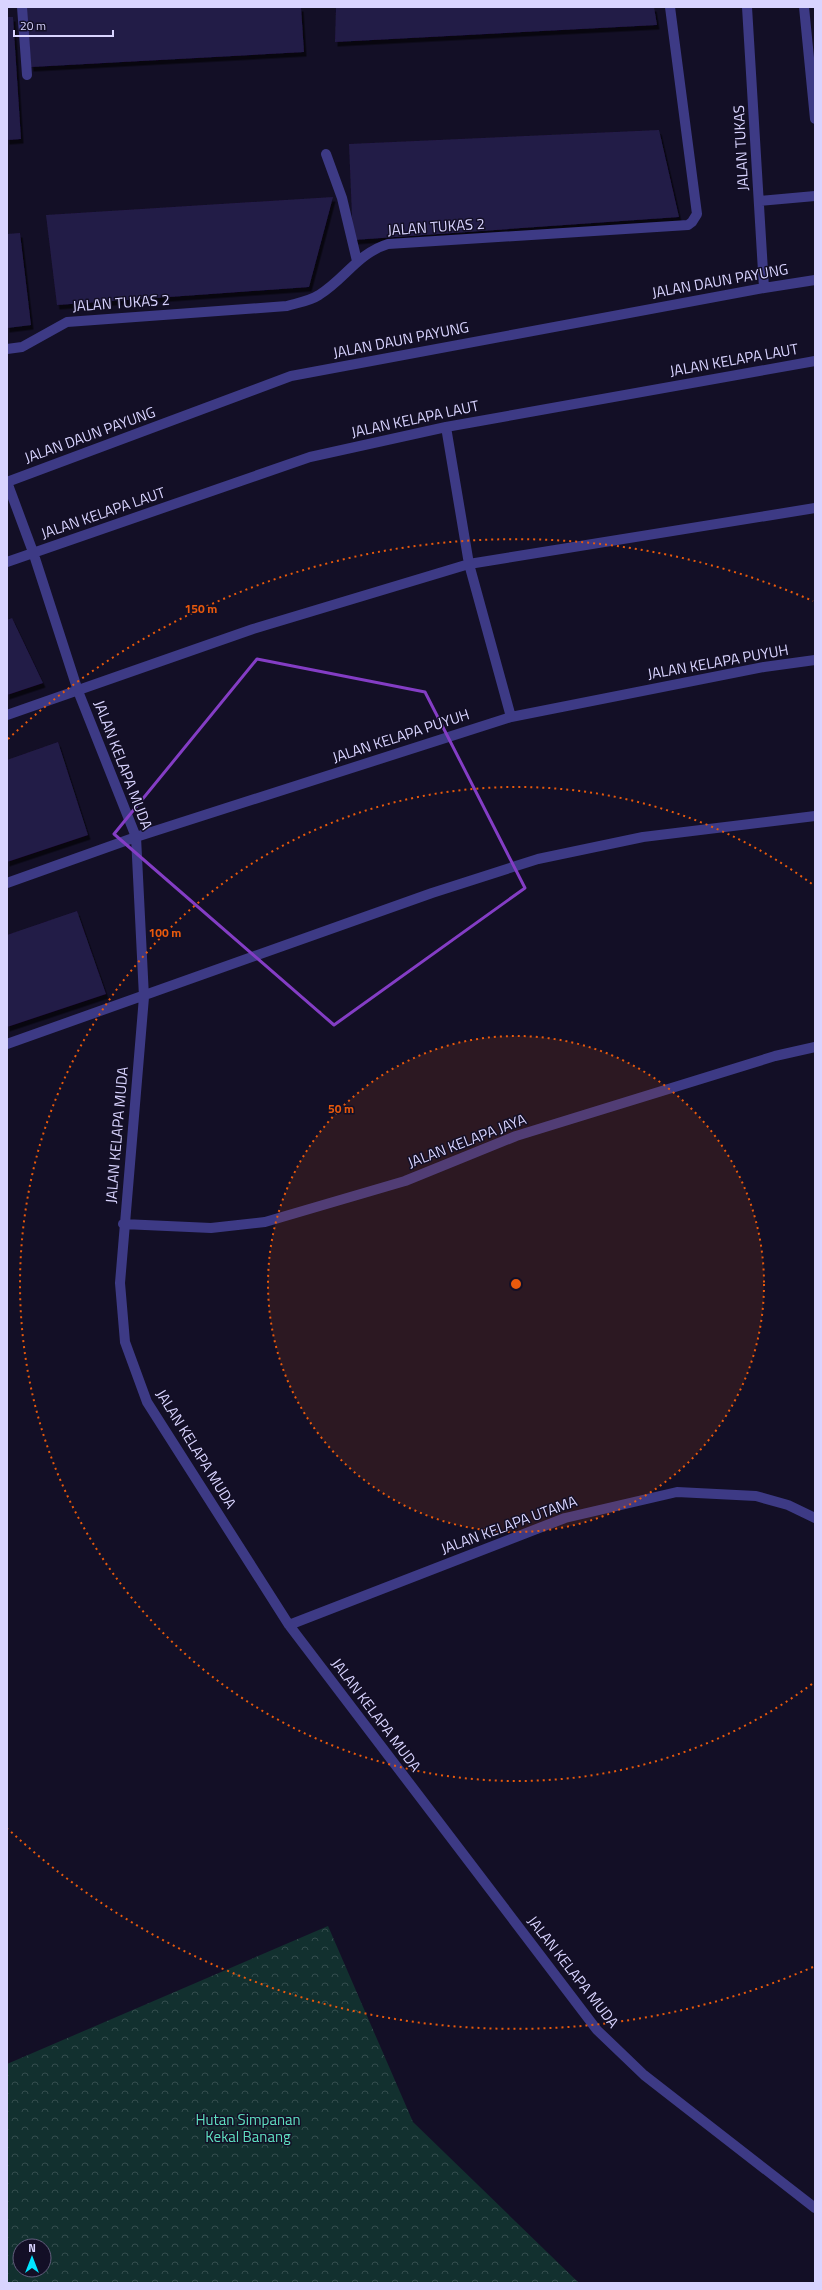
<svg xmlns="http://www.w3.org/2000/svg" width="822" height="2290" font-family="'Titillium Web',sans-serif">
	<style>
		.forest { fill: url(#forest-crowns); fill-rule: evenodd }
		.building { fill: #241b47; filter: url(#shadow) }
		.lines { fill: none; stroke-linecap: round; stroke-linejoin: round }
		.minor { stroke: #3d3a85; stroke-width: 10 }
		.marked { fill: none; stroke: #843dc5; stroke-width: 3; stroke-linejoin: round }
		.ring { fill: none; stroke: #e8590c; stroke-width: 2; stroke-dasharray: 2 4 }
		.labels { text-anchor: middle; stroke-width: 3; stroke-linejoin: round; paint-order: stroke }
		.street-label { font-size: 15px; fill: #d9d4ff; stroke: #130f26 }
		.park-label { font-size: 15px; fill: #5fe0c0; stroke: #130f26 }
		.centre { fill: #e8590c; stroke: #130f26; stroke-width: 2 }
		.ring-label { font-size: 12px; text-anchor: middle; font-weight: bold; fill: #e8590c; stroke: #130f26; stroke-width: 3; stroke-linejoin: round; paint-order: stroke }
	</style>
	<defs>
		<pattern id="forest-crowns" width="20" height="18" patternUnits="userSpaceOnUse"><rect width="20" height="18" fill="#12302f"/><path d="M2 6a3 3 0 1 1 6 0M12 15a3 3 0 1 1 6 0" fill="none" stroke="#344d4e"/></pattern>
		<filter id="shadow"><feDropShadow dx="2.5" dy="4.5" stdDeviation="0" flood-color="#0009"/></filter>
	</defs>
	<rect width="100%" height="100%" fill="#130f26"/>
	<path class="forest" d="M328 1926 413 2122 579 2283H7V2064ZM20 2246H44V2270H20Z"/>
	<path class="building" d="M26 7H301L304 52 31 67Z
		M336 7H654L657 25 335 42Z
		M7 17H13L21 139 7 140Z
		M659 130 679 217 353 240 349 144Z
		M333 197 309 287 57 305 46 215Z
		M20 233 31 325 7 328V234Z
		M12 618 43 683 7 695V620Z
		M58 742 88 835 7 862V760Z
		M77 911 106 994 7 1027V935Z"/>
	<g class="lines">
		<path class="minor" d="M22 7 27 75
			M747 7 764 288
			M804 7 815 119
			M326 154 342 198 357 261
			M759 201 815 196
			M7 349 22 347 67 322 287 306C297 303 310 301 319 295 344 280 358 253 388 244L688 225 692 222 697 214 670 7
			M446 427 469 564 511 717
			M7 482 33 552 78 691 136 837 144 997 120 1283 125 1342 147 1402 289 1625 597 2030 644 2075 815 2208
			M7 482 291 376 764 288 815 280
			M7 562 310 457 446 427 815 361
			M7 715 253 629 469 564 815 508
			M7 883 136 837 511 717 764 667 815 660
			M7 1044 432 893 538 859 643 837 815 816
			M123 1224 211 1228 265 1222 405 1181 516 1136 775 1056 815 1047
			M289 1625 565 1518 677 1492 756 1496 788 1505 815 1518"/>
	</g>
	<path class="marked" d="M257 659 425 692 525 888 334 1025 114 834Z"/>
	<circle cx="516" cy="1284" r="248" fill="#e8590c" fill-opacity=".12"/>
	<g class="ring">
		<circle cx="516" cy="1284" r="248"/>
		<path d="M812 1684A497 497 0 1 1 812 884"/>
		<path d="M813 1967A745 745 0 0 1 8 1829M8 739A745 745 0 0 1 813 601"/>
	</g>
	<g class="labels">
		<g class="street-label">
			<text transform="translate(741 148) rotate(-93)" y="5">JALAN TUKAS</text>
			<text transform="translate(436 227) rotate(-4)" y="5">JALAN TUKAS 2</text>
			<text transform="translate(720 281) rotate(-10)" y="5">JALAN DAUN PAYUNG</text>
			<text transform="translate(121 303) rotate(-4)" y="5">JALAN TUKAS 2</text>
			<text transform="translate(401 340) rotate(-11)" y="5">JALAN DAUN PAYUNG</text>
			<text transform="translate(734 360) rotate(-10)" y="5">JALAN KELAPA LAUT</text>
			<text transform="translate(415 419) rotate(-12)" y="5">JALAN KELAPA LAUT</text>
			<text transform="translate(90 435) rotate(-20)" y="5">JALAN DAUN PAYUNG</text>
			<text transform="translate(103 513) rotate(-19)" y="5">JALAN KELAPA LAUT</text>
			<text transform="translate(718 662) rotate(-10)" y="5">JALAN KELAPA PUYUH</text>
			<text transform="translate(401 736) rotate(-18)" y="5">JALAN KELAPA PUYUH</text>
			<text transform="translate(123 765) rotate(69)" y="5">JALAN KELAPA MUDA</text>
			<text transform="translate(117 1135) rotate(-85)" y="5">JALAN KELAPA MUDA</text>
			<text transform="translate(467 1141) rotate(-21)" y="5">JALAN KELAPA JAYA</text>
			<text transform="translate(196 1449) rotate(58)" y="5">JALAN KELAPA MUDA</text>
			<text transform="translate(509 1525) rotate(-20)" y="5">JALAN KELAPA UTAMA</text>
			<text transform="translate(376 1715) rotate(53)" y="5">JALAN KELAPA MUDA</text>
			<text transform="translate(573 1972) rotate(52)" y="5">JALAN KELAPA MUDA</text>
		</g>
		<g class="park-label">
			<text x="248" y="2125">Hutan Simpanan<tspan x="248" dy="17">Kekal Banang</tspan></text>
		</g>
	</g>
	<circle cx="516" cy="1284" r="6" class="centre"/>
	<g class="ring-label">
		<text x="201" y="613">150 m</text>
		<text x="165" y="937">100 m</text>
		<text x="341" y="1113">50 m</text>
	</g>
	<rect width="822" height="2290" fill="none" stroke="#d9d4ff" stroke-width="16"/>
	<g transform="translate(32 2258)"><circle r="19" fill="#130f26" stroke="#625e7d"/>
	<path d="M0-3L7 15L0 10L-7 15Z" fill="#00e5ff"/>
	<text y="-6" font-size="11" font-weight="bold" text-anchor="middle" fill="#d9d4ff">N</text>
	</g>
	<path d="M14 30v6h99v-6" fill="none" stroke="#d9d4ff" stroke-width="2"/>
	<text x="20" y="30" font-size="12" fill="#d9d4ff" stroke="#130f26" stroke-width="3" paint-order="stroke">20 m</text>
</svg>
